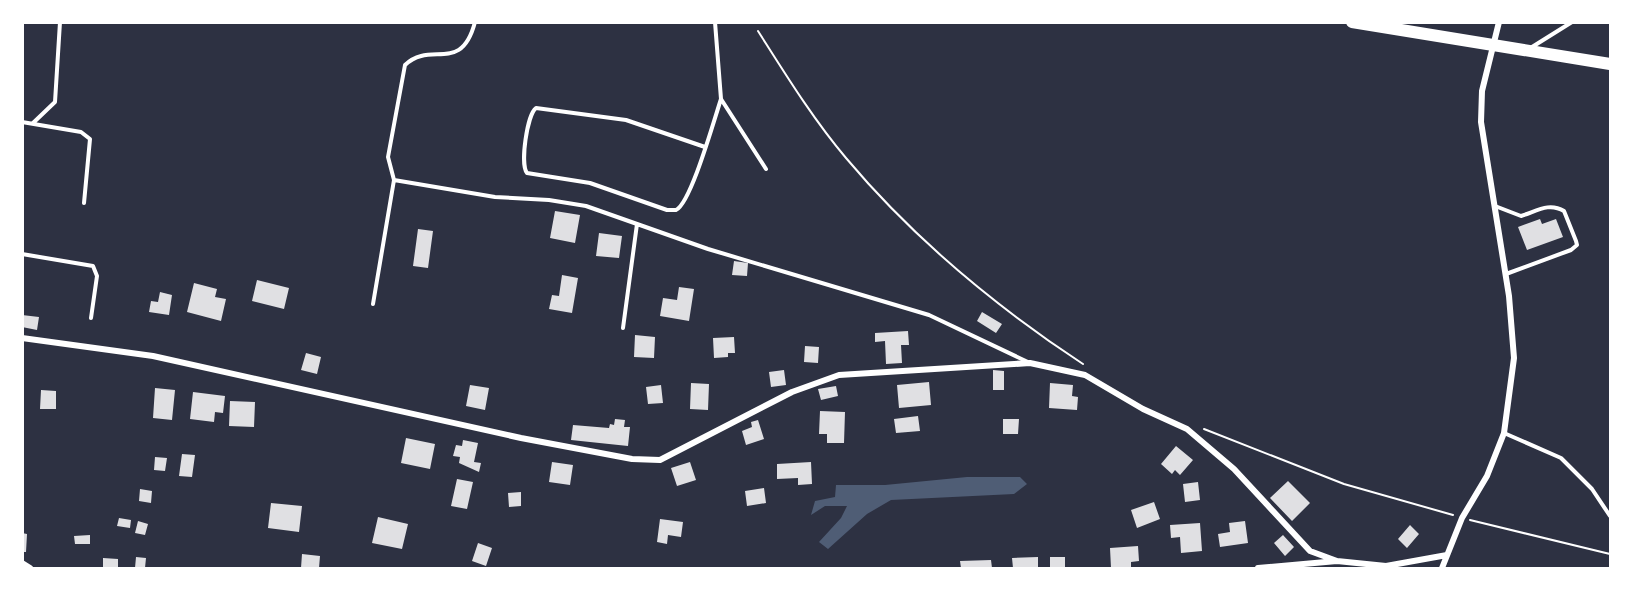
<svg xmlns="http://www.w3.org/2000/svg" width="1633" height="591" font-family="'Golos Text',sans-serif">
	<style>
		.water { fill: #4f5d75 }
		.building { fill: #e0e0e3 }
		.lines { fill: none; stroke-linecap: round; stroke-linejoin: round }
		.path { stroke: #fff; stroke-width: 2 }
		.service { stroke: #fff; stroke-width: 4 }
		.minor { stroke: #fff; stroke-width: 6 }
		.primary { stroke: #fff; stroke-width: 12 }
	</style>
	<rect width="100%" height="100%" fill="#2d3142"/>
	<path class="water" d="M967 477H1020L1027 484 1014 494 891 500 867 514 828 549 819 542 841 518 847 506H825L811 515 815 501 835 497 836 485H885Z"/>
	<path class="building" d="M555 211 580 215 575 243 550 238Z
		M1540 219 1542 224 1556 219 1563 237 1527 250 1518 227Z
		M418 229 433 231 428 268 413 266Z
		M599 233 622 236 619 258 596 256Z
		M734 261 748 263 747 276 732 275Z
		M562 275 578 278 572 313 549 309 552 295 559 296Z
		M257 280 289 288 284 309 252 301Z
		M194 283 217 289 215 297 226 299 221 321 187 312Z
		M679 287 694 289 689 321 660 316 663 298 677 300Z
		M160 292 172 295 169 315 149 312 151 301 158 302Z
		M982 312 1002 324 996 333 977 321Z
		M22 315 39 317 37 330 22 327Z
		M908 331 909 345H901L902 363 886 364 885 341 875 342V333Z
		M635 335 655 337 654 358 634 357Z
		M734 337 735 353H728V357L714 358 713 338Z
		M805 346 819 347 818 363 804 362Z
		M306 353 321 357 317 374 301 370Z
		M784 370 786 385 771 387 769 372Z
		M993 370 1004 371V390H993Z
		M929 382 931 405 899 408 897 385Z
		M691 383 709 384 708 410 690 409Z
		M1050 383 1073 385 1072 396 1078 397 1077 410 1049 408Z
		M470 385 489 388 485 410 466 406Z
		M661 385 663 403 648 404 646 387Z
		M836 386 838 396 821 400 818 389Z
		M155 388 175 390 172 420 153 418Z
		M41 390 56 391V409H40Z
		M193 392 225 396 223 413 215 412 214 422 190 419Z
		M230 401 255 402 254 427 229 426Z
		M820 411 845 412 844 443H827V434H819Z
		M918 416 920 431 896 433 894 419Z
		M615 419 625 420 624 427H630L628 446 571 440 573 425 609 428 610 424 614 425Z
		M1003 419H1019L1018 434H1003Z
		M758 420 764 439 746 445 742 431 752 427 751 422Z
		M406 438 435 444 430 469 401 463Z
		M463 440 478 443 474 462 481 463 479 472 459 463 460 457 453 456 456 445 462 446Z
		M1176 446 1193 460 1180 475 1175 470 1172 474 1161 464Z
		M182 454 195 455 192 477 179 476Z
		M155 457 167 458 165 471 154 470Z
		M552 462 573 465 570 485 549 482Z
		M690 462 696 480 677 486 671 468Z
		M811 462 812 484 798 485V478L777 479V464Z
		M457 479 473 482 467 509 451 506Z
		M1288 481 1310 503 1292 521 1270 498Z
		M1198 482 1200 500 1185 502 1183 484Z
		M764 488 766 503 747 506 745 491Z
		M140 489 152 491 151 503 139 501Z
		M521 492V506L509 507 508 493Z
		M1154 502 1160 519 1137 528 1131 510Z
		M271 503 302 506 299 532 268 528Z
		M378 517 408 524 402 549 372 543Z
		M119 518 131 520 130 528 117 526Z
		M660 519 683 522 681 537 668 535 667 544 657 542Z
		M138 521 148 524 145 535 135 533Z
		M1245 521 1248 543 1220 547 1218 534 1230 532 1229 523Z
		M1200 523 1202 551 1181 553 1180 537 1171 538 1170 525Z
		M1410 525 1419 534 1407 548 1398 539Z
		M22 533 27 534 26 552H22Z
		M90 535V544H75L74 536Z
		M1283 535 1294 547 1285 556 1274 543Z
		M478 543 492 548 486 566 472 561Z
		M1138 546 1139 561 1131 562V568H1111L1110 548Z
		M302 554 320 556 319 568H301Z
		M136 557 146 558 145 568H135Z
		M1038 557V568H1013L1012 558Z
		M1050 557H1065V568H1050Z
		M103 558 118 559V568H103Z
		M991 560 992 568H961L960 561Z"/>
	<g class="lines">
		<path class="path" d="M758 31C786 75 813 119 846 158 914 239 995 306 1083 364
			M1204 429 1344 484 1453 515
			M1470 520 1610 554"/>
		<path class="service" d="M715 22 721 99 766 169
			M1532 47 1572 22
			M22 122 81 132 90 139 84 203
			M33 123 55 102 60 22
			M705 147 626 120 536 108C527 115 520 164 527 173L590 183 667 210H676C691 203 714 120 721 99
			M394 180 495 197 549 200 586 206 708 249 929 315 1030 363
			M1495 206 1521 216C1537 211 1549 202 1564 211L1576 241 1577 245 1571 250 1506 274
			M22 254 93 266 97 276 91 318
			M373 304 394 180 388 157 405 65C431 40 461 75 475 22
			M623 328 637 224
			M1504 433 1561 458 1592 489 1610 516"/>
		<path class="minor" d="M22 338 153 356 521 438 632 459 660 460 792 392 839 375 1030 363 1085 375 1143 409 1187 429 1234 469 1310 551 1337 561
			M22 563 30 568
			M1258 568 1337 561 1386 566 1447 555
			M1442 568 1462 518 1487 476 1504 433 1514 358 1509 296 1481 122 1482 91 1499 22"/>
		<path class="primary" d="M1352 22 1610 64"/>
	</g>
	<rect width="1633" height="591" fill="none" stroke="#ffffff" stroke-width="48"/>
</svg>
